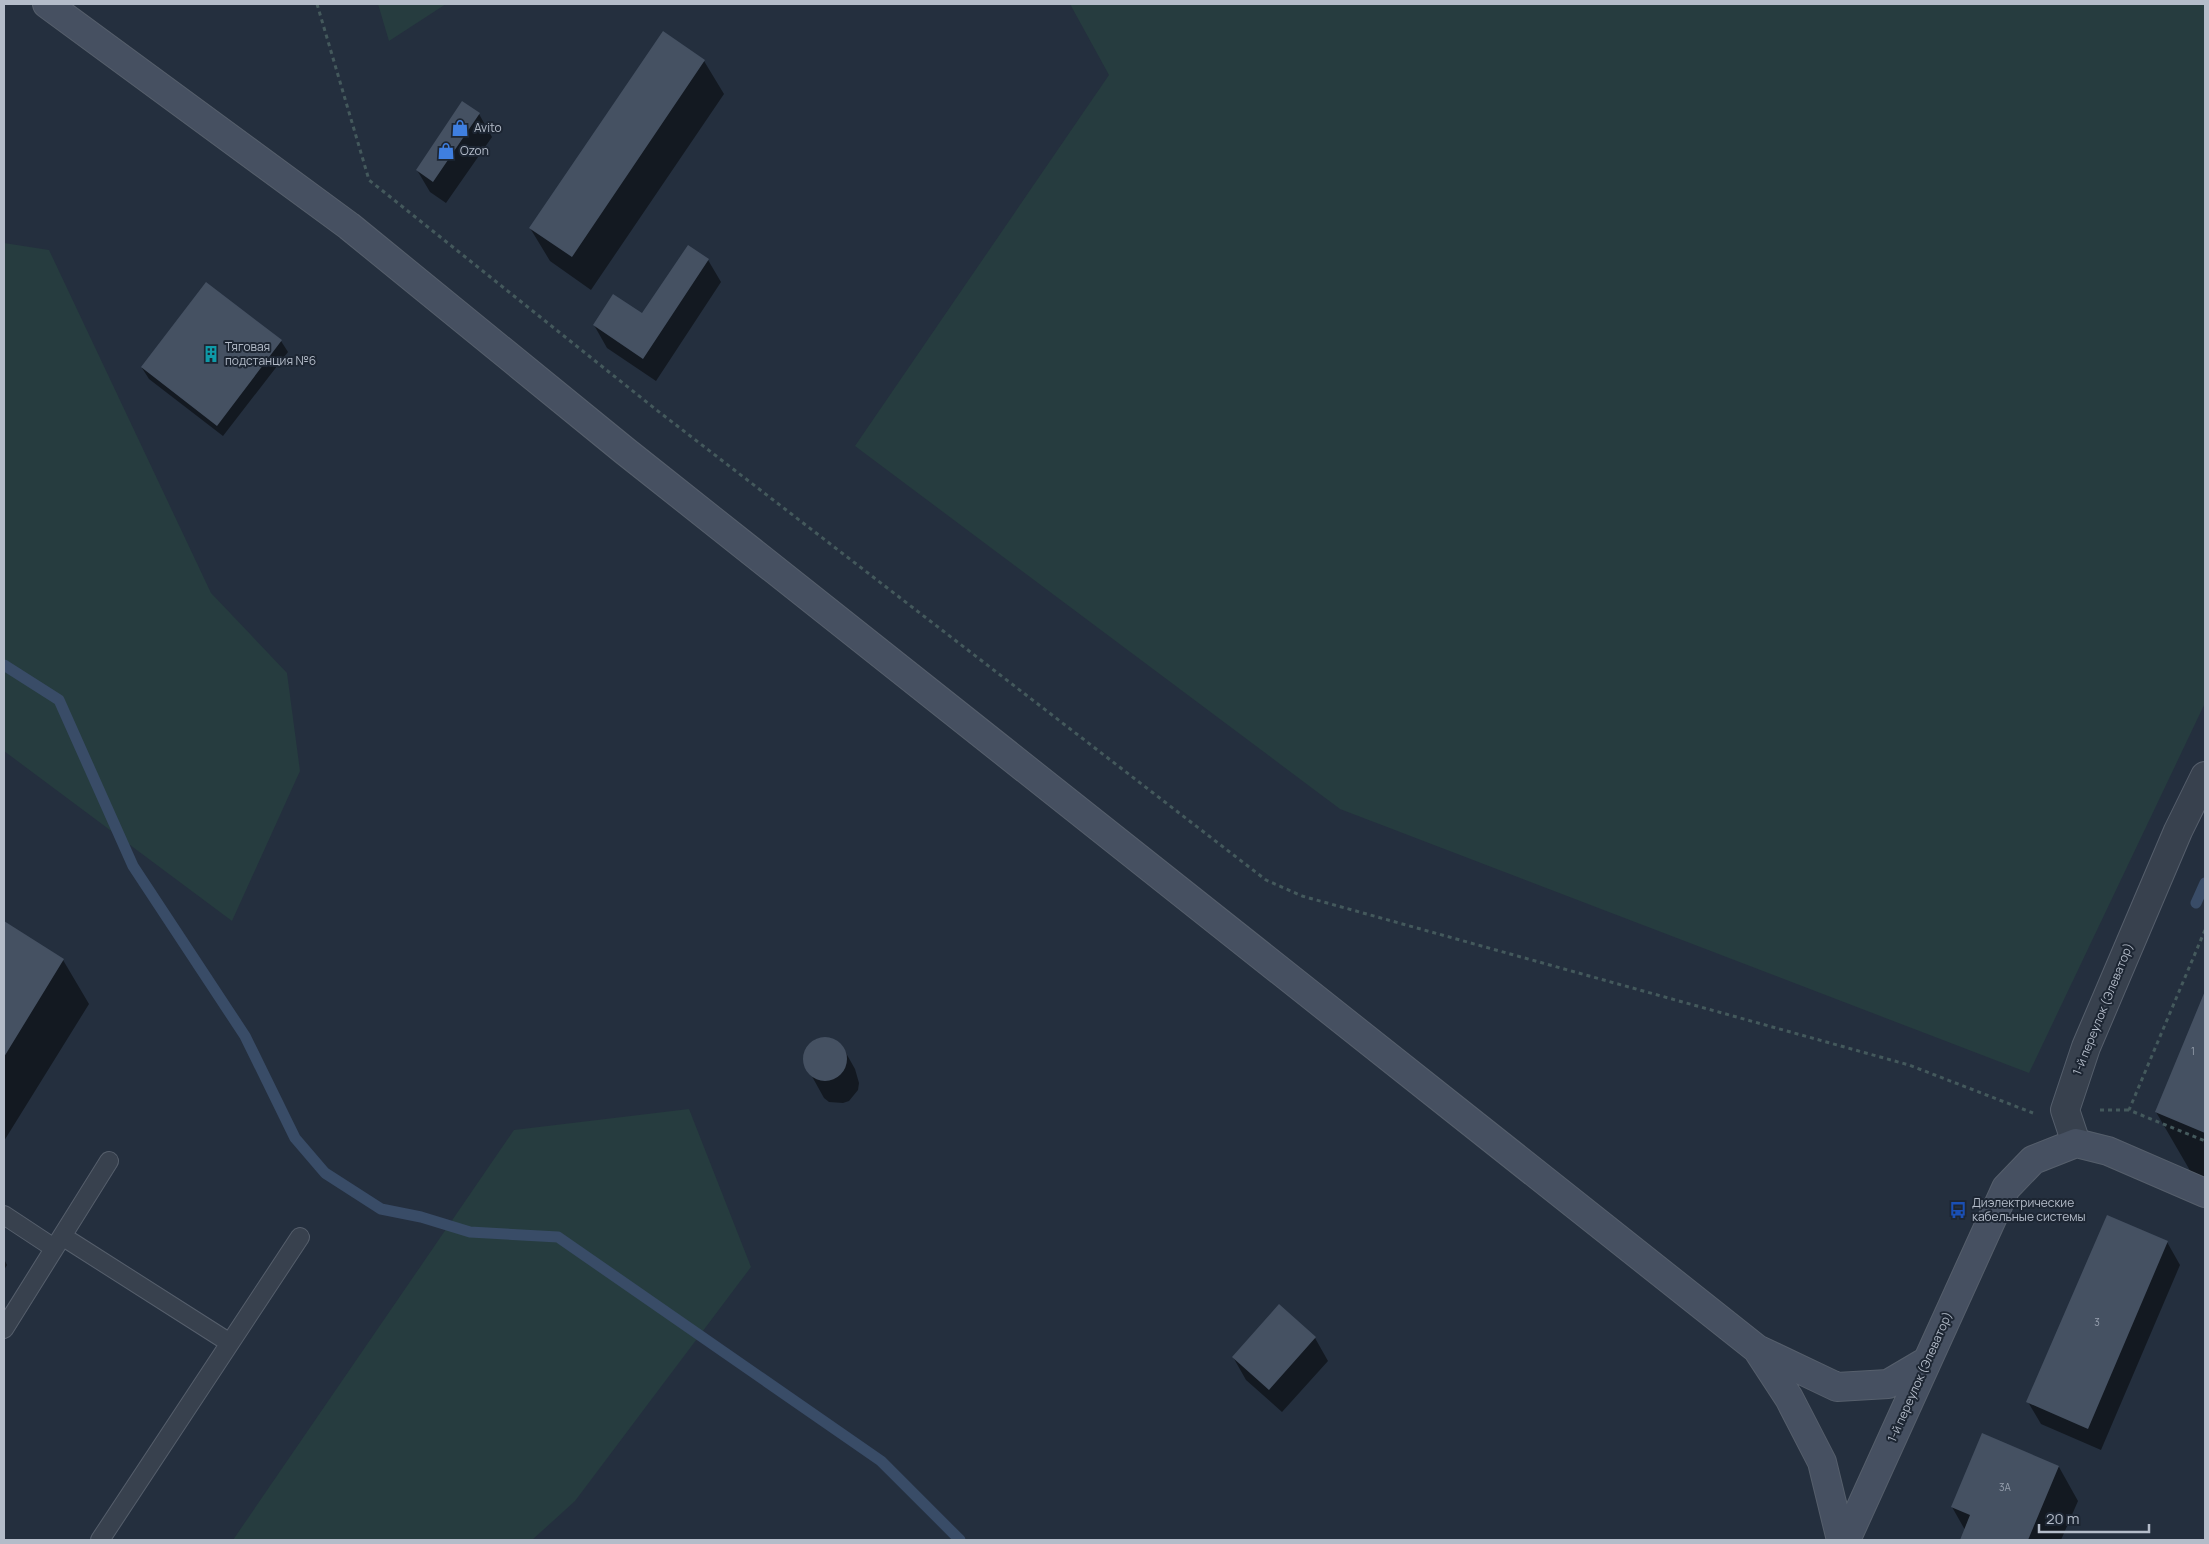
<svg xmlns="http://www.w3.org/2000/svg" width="2209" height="1544" font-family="Manrope,sans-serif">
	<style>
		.green { fill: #263c3f }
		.shadow { fill: #0007 }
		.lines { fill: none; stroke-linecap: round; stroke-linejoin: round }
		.stream { stroke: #394c67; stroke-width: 11 }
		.building { fill: #455162 }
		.lane-casing { stroke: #565f6c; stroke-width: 20 }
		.street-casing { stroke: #565f6c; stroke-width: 30 }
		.secondary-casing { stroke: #565f6c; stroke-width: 30 }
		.path { stroke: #44595c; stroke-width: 3; stroke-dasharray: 4 4; stroke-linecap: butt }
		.lane { stroke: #38414e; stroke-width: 18 }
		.street { stroke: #38414e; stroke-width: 28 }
		.secondary { stroke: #465061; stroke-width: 28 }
		.labels { text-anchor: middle; stroke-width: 4; stroke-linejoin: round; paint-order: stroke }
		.number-label { font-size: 10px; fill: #98a1af }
		.poi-label { font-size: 12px; fill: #b4bcc9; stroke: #1d2633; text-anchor: start }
		.street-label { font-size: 12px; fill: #b4bcc9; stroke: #1d2633 }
	</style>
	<rect width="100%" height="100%" fill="#242f3e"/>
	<path class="green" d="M378 4H446L389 41Z
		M1070 4H2205V703L2029 1073 1340 809 855 446 1109 75Z
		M4 243 49 250 211 593 287 673 300 771 232 921 4 751Z
		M689 1109 751 1267 575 1501 532 1540H233L514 1130Z"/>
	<path class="shadow" d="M704 61 724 94 591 290 550 261 530 228Z
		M479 114 492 137 446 203 430 192 417 170Z
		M708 260 721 282 656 381 607 348 594 325 642 315Z
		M281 341 288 352 223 436 149 379 142 368Z
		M4 923 63 960 89 1004 4 1141Z
		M2205 994V1179L2192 1174 2156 1112Z
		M830 1038 842 1046 855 1069 859 1083 858 1090 849 1101 843 1103 829 1102 824 1098 804 1062 806 1049 816 1039Z
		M2167 1242 2180 1265 2101 1450 2041 1424 2028 1402Z
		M4 1259 7 1265 4 1270Z
		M1315 1338 1328 1361 1282 1412 1246 1380 1233 1357Z
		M1982 1435 2059 1467 2078 1501 2061 1540H1961L1965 1530 1952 1507Z"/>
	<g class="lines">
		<path class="stream" d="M4 665 59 700 133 866 245 1036 295 1138 325 1173 381 1209 421 1217 470 1232 558 1237 881 1461 960 1540
			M2196 903 2205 883"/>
	</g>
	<path class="building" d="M663 31 705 60 572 257 529 228Z
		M462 101 480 113 433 182 416 170Z
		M688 245 709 259 643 359 593 325 613 294 642 313Z
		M206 282 282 340 217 426 141 367Z
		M4 921 64 959 4 1057Z
		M2205 991V1133L2155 1112Z
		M803 1059a22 22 0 1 1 44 0a22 22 0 1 1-44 0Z
		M2107 1215 2168 1241 2088 1429 2026 1402Z
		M1279 1304 1316 1337 1269 1390 1232 1357Z
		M1982 1433 2059 1466 2028 1540H1960L1970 1515 1951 1507Z"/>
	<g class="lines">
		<g class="lane-casing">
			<path id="lane" d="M4 1215 54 1248
				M62 1236 230 1343
				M4 1329 109 1161
				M100 1540 300 1237"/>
		</g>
		<g class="street-casing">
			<path id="street" d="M2076 1143 2065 1110 2086 1047 2178 831 2205 776"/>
		</g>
		<g class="secondary-casing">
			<path id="secondary" d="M47 4 349 226 625 451 1757 1349 1837 1387 1888 1384 1927 1361
				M1757 1349 1789 1398 1822 1462 1841 1540
				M1846 1540 2006 1188 2033 1160 2076 1143 2108 1151 2205 1193"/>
		</g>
		<path class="path" d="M317 4 369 180 654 408 1266 880 1302 896 1909 1065 2033 1113
			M2205 930 2129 1110 2205 1141
			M2100 1110H2129"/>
		<use href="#lane" class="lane"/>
		<use href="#street" class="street"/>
		<use href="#secondary" class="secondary"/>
	</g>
	<defs>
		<g id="shop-bare" transform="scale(1.35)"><path d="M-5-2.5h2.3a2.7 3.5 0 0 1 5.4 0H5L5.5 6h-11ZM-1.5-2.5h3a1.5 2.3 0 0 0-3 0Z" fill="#3f7fe0" stroke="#1d2633" stroke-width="2.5" paint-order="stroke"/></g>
		<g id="building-bare" transform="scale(1.35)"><path d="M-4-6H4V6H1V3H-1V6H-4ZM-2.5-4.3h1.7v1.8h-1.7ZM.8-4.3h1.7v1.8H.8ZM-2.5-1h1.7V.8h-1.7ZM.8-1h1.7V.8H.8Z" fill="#0f9aa8" stroke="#1d2633" stroke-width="2.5" paint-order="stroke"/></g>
		<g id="bus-bare" transform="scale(1.35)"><path d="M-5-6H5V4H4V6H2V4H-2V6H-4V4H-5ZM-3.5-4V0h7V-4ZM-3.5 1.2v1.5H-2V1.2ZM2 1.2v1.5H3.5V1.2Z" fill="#1a4fb4" stroke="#1d2633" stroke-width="2.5" paint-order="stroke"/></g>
	</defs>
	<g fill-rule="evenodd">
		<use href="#shop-bare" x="460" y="128"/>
		<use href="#shop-bare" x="446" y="151"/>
		<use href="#building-bare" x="211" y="354"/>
		<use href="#bus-bare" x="1958" y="1210"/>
	</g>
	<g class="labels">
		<g class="number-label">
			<text x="2193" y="1055">1</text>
			<text x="2097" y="1326">3</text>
			<text x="2005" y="1491">3А</text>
		</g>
		<g class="poi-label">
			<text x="474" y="132">Avito</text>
			<text x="460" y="155">Ozon</text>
			<text x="225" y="351">Тяговая<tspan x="225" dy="14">подстанция №6</tspan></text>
			<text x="1972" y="1207">Диэлектрические<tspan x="1972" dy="14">кабельные системы</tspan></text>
		</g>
		<g class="street-label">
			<text transform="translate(2103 1009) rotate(-68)" y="4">1-й переулок (Элеватор)</text>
			<text transform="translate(1920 1377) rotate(-66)" y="4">1-й переулок (Элеватор)</text>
		</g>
	</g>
	<rect width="2209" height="1544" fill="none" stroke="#b4bcc9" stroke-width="10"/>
	<path d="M2039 1524v8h110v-8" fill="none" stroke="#b4bcc9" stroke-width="2.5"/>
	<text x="2046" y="1524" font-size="15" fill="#b4bcc9" stroke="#1d2633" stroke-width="4" paint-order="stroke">20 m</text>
</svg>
